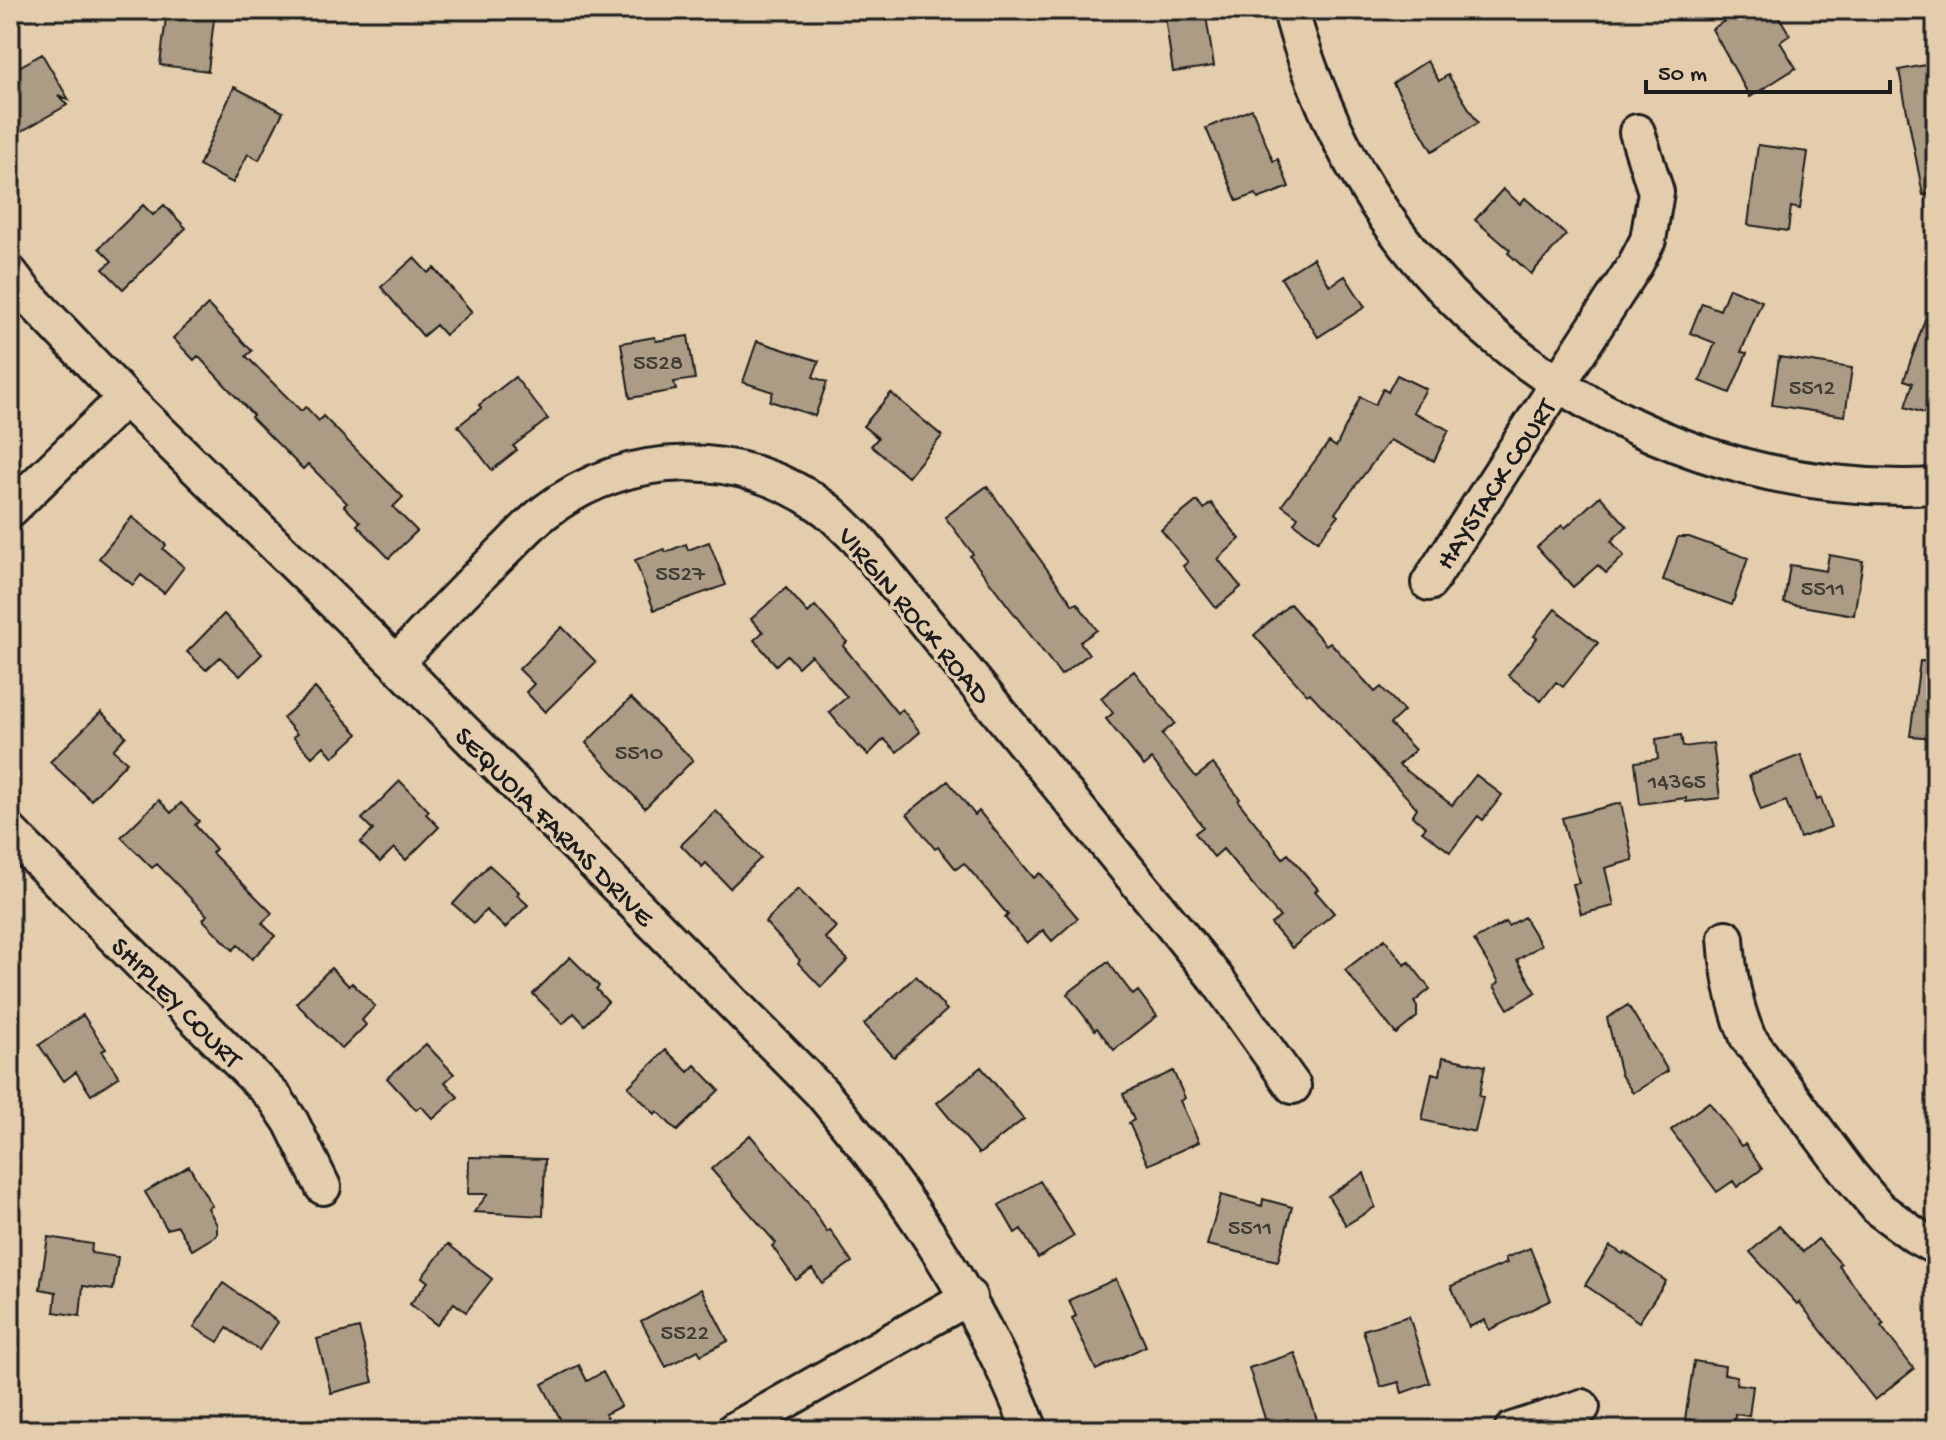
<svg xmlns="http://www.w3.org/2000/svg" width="1946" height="1440" font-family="'Gochi Hand',sans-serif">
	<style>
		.building { fill: #ac9c85; stroke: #1c1c1c; stroke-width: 2 }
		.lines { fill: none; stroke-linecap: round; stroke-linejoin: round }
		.minor-casing { stroke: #1c1c1c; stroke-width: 40 }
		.minor { stroke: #e4cdad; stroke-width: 34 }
		.labels { text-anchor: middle; stroke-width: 7; stroke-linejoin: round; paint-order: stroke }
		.number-label { font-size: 24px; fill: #403c36 }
		.street-label { font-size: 28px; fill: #1c1c1c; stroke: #e4cdad }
	</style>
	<rect width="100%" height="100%" fill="#e4cdad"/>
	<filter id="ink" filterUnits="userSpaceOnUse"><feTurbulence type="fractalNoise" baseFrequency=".0125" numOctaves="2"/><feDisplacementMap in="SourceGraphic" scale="16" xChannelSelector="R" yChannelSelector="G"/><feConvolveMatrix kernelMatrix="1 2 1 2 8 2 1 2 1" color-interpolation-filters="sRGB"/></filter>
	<g filter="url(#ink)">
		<path class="building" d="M167 10H215L208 71 160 65Z
			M1164 10H1205L1214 66 1173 72Z
			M1742 10H1775L1790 35 1780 42 1796 68 1750 97 1712 29Z
			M42 54 69 100 58 95 67 105 10 138V72Z
			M1427 61 1439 81 1448 75 1478 123 1432 151 1393 83Z
			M1936 63V194L1923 195 1899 70Z
			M234 87 283 112 259 160 248 154 233 183 199 166Z
			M1252 109 1273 161 1278 159 1289 187 1258 199 1256 194 1237 201 1206 128Z
			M1758 145 1808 152 1800 209 1791 207 1788 231 1748 225Z
			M1503 189 1520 204 1525 198 1566 235 1531 274 1508 253 1510 250 1475 220Z
			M143 205 153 215 164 205 186 228 123 289 103 269 112 261 99 248Z
			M414 258 428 273 434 268 472 312 445 335 436 325 423 336 381 287Z
			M1313 258 1330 286 1345 276 1365 307 1318 337 1281 278Z
			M1729 288 1762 301 1741 352 1747 353 1730 393 1700 381 1715 343 1690 333 1702 303 1720 310Z
			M1932 299 1936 300V417L1905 407 1913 383 1904 380Z
			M208 305 252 351 246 356 301 411 306 407 319 421 323 416 403 497 393 507 417 531 389 558 357 525 360 522 344 506 347 503 308 464 303 469 251 417 253 415 198 356 194 360 173 338Z
			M688 336 695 379 674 382 676 390 630 398 621 343 655 337 656 341Z
			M757 341 819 361 813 377 827 382 815 416 770 401 773 392 743 382Z
			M1779 357 1852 368 1845 416 1772 405Z
			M1397 375 1426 389 1413 412 1449 430 1434 461 1390 440 1335 513 1338 516 1318 541 1294 523 1298 517 1282 505 1329 442 1336 447 1360 397 1375 405 1383 389 1388 392Z
			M515 377 548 419 513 446 517 450 492 470 458 426 481 408 479 405Z
			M891 393 942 436 908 477 871 446 878 438 863 426Z
			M987 486 1073 605 1077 603 1097 630 1080 642 1089 654 1061 675 970 556 973 554 945 517Z
			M1600 496 1627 526 1611 541 1624 556 1606 573 1598 565 1573 587 1537 547 1562 525 1565 528Z
			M1197 501 1204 509 1211 503 1240 539 1218 559 1241 587 1216 608 1183 566 1188 562 1161 530Z
			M132 517 166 545 163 549 184 567 164 593 141 575 133 585 99 558Z
			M1678 537H1689L1748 558 1732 605 1663 580Z
			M709 542 726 585 654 610 635 560 664 549 666 552 686 544 688 550Z
			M1829 555 1863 561 1854 615 1784 603 1790 565 1826 571Z
			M786 588 808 613 815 606 847 642 843 646 897 713 902 709 920 732 897 752 884 739 868 755 860 746 858 747 829 712 847 697 811 655 798 667 787 655 776 665 754 640 763 632 751 619Z
			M1290 604 1326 645 1330 642 1375 692 1381 687 1404 711 1390 724 1415 750 1399 765 1452 805 1476 775 1502 795 1483 820 1478 816 1450 852 1422 831 1426 827 1412 816 1417 808 1310 693 1307 695 1254 635Z
			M1555 609 1598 643 1563 687 1556 682 1541 701 1508 675 1537 638 1534 636Z
			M224 614 262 654 240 676 220 657 206 670 187 652Z
			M562 627 596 662 545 712 526 692 534 684 519 669Z
			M1920 661 1936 662V738L1910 736Z
			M1134 671 1175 723 1162 734 1196 777 1213 764 1240 799 1238 801 1283 858 1288 854 1318 889 1315 891 1334 913 1292 948 1271 924 1280 917 1223 849 1214 857 1195 833 1203 827 1152 759 1144 766 1106 719 1113 713 1101 698Z
			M315 688 358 734 333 757 324 746 312 757 293 737 297 734 283 718Z
			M631 698 693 760 645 808 586 743Z
			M101 712 126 736 113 750 127 762 91 800 50 762Z
			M1681 735 1683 747 1713 743 1720 798 1686 802V798L1640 804 1635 762 1658 759 1656 739Z
			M1801 755 1817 800 1821 798 1831 827 1800 838 1786 801 1761 810 1749 775Z
			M400 781 429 811 426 814 439 827 406 860 394 848 380 862 360 843 373 830 362 819Z
			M948 781 975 815 979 811 1034 878 1040 873 1078 918 1052 941 1043 930 1027 943 1005 918 1008 915 964 863 956 869 938 847 935 849 907 814Z
			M159 800 171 813 181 803 199 821 195 825 216 849 212 853 272 913 262 923 275 936 252 959 238 945 233 950 203 920 207 915 157 864 152 868 121 837Z
			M1621 803 1633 860 1605 868 1614 906 1581 914 1573 884 1579 883 1562 818Z
			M716 811 761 858 730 888 706 863 702 867 681 845Z
			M489 865 519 892 517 895 528 905 505 928 486 910 474 923 453 904Z
			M798 889 836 927 825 938 848 960 821 987 798 963 800 960 765 922Z
			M1524 917 1541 945 1517 960 1536 992 1508 1009 1494 986 1499 982 1474 940 1506 922 1508 926Z
			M1385 939 1405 965 1409 962 1430 989 1414 1002 1417 1007V1017L1396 1034 1345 970Z
			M570 957 599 986 596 989 608 1002 585 1025 574 1013 563 1024 533 994Z
			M1108 962 1133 995 1138 991 1157 1016 1114 1050 1097 1028 1095 1030 1067 994Z
			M331 968 349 986 352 983 375 1006 362 1020 366 1025 342 1049 296 1003Z
			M916 976 947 1010 894 1057 864 1024Z
			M1628 1005 1668 1071 1633 1093 1621 1075 1607 1018Z
			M83 1015 106 1049 102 1051 119 1077 91 1095 76 1072 64 1081 39 1045Z
			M426 1044 454 1074 445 1082 458 1097 433 1119 421 1106 416 1110 387 1078Z
			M666 1050 688 1072 695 1065 719 1090 677 1131 657 1111 655 1114 628 1087Z
			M1443 1057 1485 1066 1479 1096 1483 1097 1475 1132 1422 1120 1432 1073 1440 1075Z
			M981 1067 1024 1119 979 1154 937 1103Z
			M1173 1071 1185 1098 1180 1101 1199 1142 1148 1165 1129 1123 1134 1120 1123 1094Z
			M1709 1102 1741 1146 1745 1144 1762 1169 1737 1187 1733 1181 1717 1192 1671 1130Z
			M750 1135 807 1201 827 1232 830 1230 852 1262 822 1283 812 1269 796 1280 772 1246 776 1243 711 1169Z
			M469 1157 545 1159 543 1216 474 1212 488 1194H468Z
			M189 1166 212 1206 208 1208 217 1225V1235L192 1250 178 1226 167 1229 145 1192Z
			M1364 1173 1375 1207 1346 1225 1328 1196Z
			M1040 1181 1074 1236 1038 1258 1021 1229 1015 1233 999 1205Z
			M1221 1195 1262 1206 1263 1199 1292 1207 1278 1261 1207 1245Z
			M1779 1226 1803 1252 1818 1239 1841 1264 1839 1266 1884 1324 1881 1326 1914 1369 1875 1400 1799 1302 1797 1304 1750 1252Z
			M48 1237 92 1244 91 1253 118 1257 113 1290 83 1286 80 1316 54 1312 56 1292 40 1289Z
			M448 1244 492 1279 466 1312 454 1303 437 1325 410 1304 428 1282 422 1277Z
			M1610 1246 1623 1254 1624 1252 1666 1281 1639 1322 1585 1285Z
			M1530 1248 1551 1300 1489 1330 1485 1320 1469 1327 1451 1286 1507 1263 1505 1258Z
			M1116 1279 1146 1346 1096 1370 1072 1318 1076 1316 1069 1300Z
			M223 1283 278 1322 259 1350 227 1328 218 1342 194 1327Z
			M701 1289 728 1341 701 1355 698 1350 666 1367 641 1321Z
			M1409 1316 1430 1383 1402 1393 1399 1382 1381 1387 1363 1330Z
			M359 1328 373 1382 331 1393 317 1339Z
			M1295 1353 1317 1420 1291 1429 1288 1419 1267 1425 1249 1368Z
			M1694 1361 1725 1366 1724 1374 1737 1376 1736 1384 1753 1386 1749 1416 1735 1414 1734 1427 1685 1419Z
			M579 1365 587 1381 603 1372 621 1406 605 1414 609 1421 591 1430H566L542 1384Z"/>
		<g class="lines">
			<g class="minor-casing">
				<path id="minor" d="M1291 10C1299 44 1312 76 1325 107 1427 348 1676 500 1936 486
					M10 273 26 294 125 398 396 663 821 1092C908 1195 981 1304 1030 1430
					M10 510 125 398
					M1429 583 1635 265 1648 240 1656 192 1637 132
					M396 663C430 626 465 589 501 554 516 540 529 524 545 512 628 448 743 447 827 510 838 519 848 530 858 539L1218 981 1293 1086
					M10 832 275 1098 291 1122 323 1187
					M1726 938C1728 974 1734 1005 1748 1038L1850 1175 1879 1209 1916 1236 1936 1247
					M734 1430 969 1297
					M1512 1430 1582 1407"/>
			</g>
			<use href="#minor" class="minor"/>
		</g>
	</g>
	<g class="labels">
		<g class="number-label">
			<text x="658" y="369">5528</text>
			<text x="1812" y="394">5512</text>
			<text x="680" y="580">5527</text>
			<text x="1823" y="595">5511</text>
			<text x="639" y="759">5510</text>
			<text x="1677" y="788">14365</text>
			<text x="1250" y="1234">5511</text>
			<text x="685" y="1339">5522</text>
		</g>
		<g class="street-label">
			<text transform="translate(1494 483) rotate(-57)" y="10">HAYSTACK COURT</text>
			<text transform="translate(916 614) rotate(50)" y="10">VIRGIN ROCK ROAD</text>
			<text transform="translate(556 825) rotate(45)" y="10">SEQUOIA FARMS DRIVE</text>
			<text transform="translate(178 1001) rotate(45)" y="10">SHIPLEY COURT</text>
		</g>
	</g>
	<rect width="1946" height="1440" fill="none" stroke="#e4cdad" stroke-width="40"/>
	<rect x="20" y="20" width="1906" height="1400" fill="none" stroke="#1c1c1c" stroke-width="3" filter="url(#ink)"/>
	<path d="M1646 80v12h244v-12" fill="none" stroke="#1c1c1c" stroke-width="4"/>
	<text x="1658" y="80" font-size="24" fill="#1c1c1c" stroke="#e4cdad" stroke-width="6" paint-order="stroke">50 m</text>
</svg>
